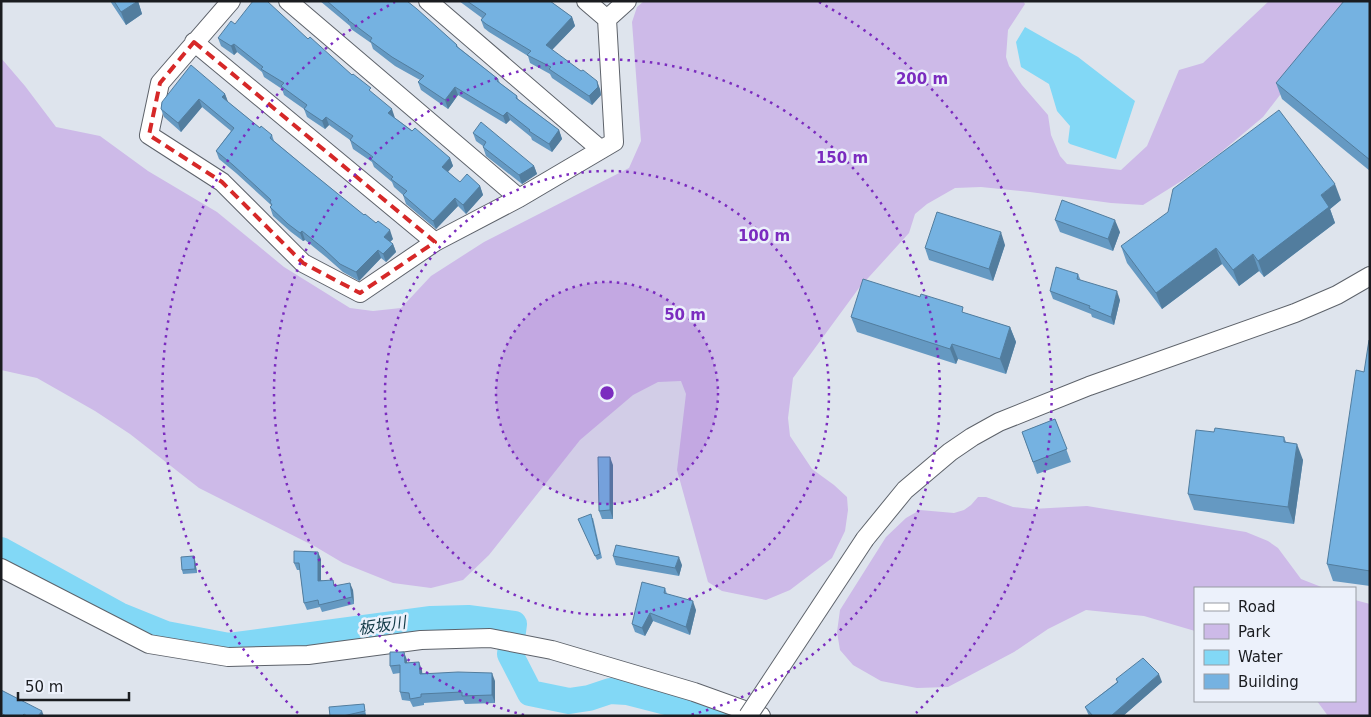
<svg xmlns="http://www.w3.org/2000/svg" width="1371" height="717" font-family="'DejaVu Sans','Noto Sans JP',sans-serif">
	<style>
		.green { fill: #cdbae8 }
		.water { fill: #82d8f6 }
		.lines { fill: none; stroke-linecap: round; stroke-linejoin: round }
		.river { stroke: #82d8f6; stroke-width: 26 }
		.minor-casing { stroke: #5d626a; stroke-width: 20 }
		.minor { stroke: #fff; stroke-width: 18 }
		.minor-bridge-casing { stroke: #5d626a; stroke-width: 20; stroke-linecap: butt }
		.minor-bridge { stroke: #fff; stroke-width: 18 }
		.wall { fill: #6599c2 }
		.shaded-wall { fill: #527d9e }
		.building { fill: #75b2e1; stroke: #527d9e }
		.marked { fill: none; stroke: #d62828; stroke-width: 4; stroke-dasharray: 10 6; stroke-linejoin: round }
		.ring { fill: none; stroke: #7b2cbf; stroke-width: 2.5; stroke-dasharray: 2.5 5 }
		.labels { text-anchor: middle; stroke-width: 5; stroke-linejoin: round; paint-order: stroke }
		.water-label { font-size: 16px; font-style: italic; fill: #133a47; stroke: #ecf1fb }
		.centre { fill: #7b2cbf; stroke: #ecf1fb; stroke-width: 2.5 }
		.ring-label { font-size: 15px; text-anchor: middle; font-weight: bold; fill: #7b2cbf; stroke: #ecf1fb; stroke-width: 5; stroke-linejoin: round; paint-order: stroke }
	</style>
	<rect width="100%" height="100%" fill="#dee4ed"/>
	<path class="green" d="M644 1H1023L1025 4 1008 30 1006 57 1009 66 1022 85 1048 115 1051 135 1060 156 1067 164 1121 170 1147 146 1179 70 1203 63 1269 1H1352L1263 117 1220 153 1183 180 1143 205 1111 203 1030 192 981 187 955 188 927 204 915 214 909 233 859 288 793 378 788 418 790 436 812 469 834 485 847 497 848 510 845 531 832 558 790 590 766 600 722 591 708 582 677 470 686 394 681 381 658 382 633 395 580 440 489 555 463 580 431 588 393 583 343 563 316 547 199 488 130 434 95 411 37 378 1 370V58L25 86 56 127 100 136 148 171 217 212 284 267 350 308 373 311 401 308 431 276 484 242 629 168 641 141 632 22 637 7Z
		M978 497H986L1013 507 1032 509 1087 506 1246 532 1268 541 1278 548 1301 579 1324 588H1195V631L1144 616 1086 610 1048 629 1014 652 948 687 917 688 881 681 853 665 840 650 837 632 840 610 886 537 906 518 920 510 954 513 964 510 971 505Z
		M1355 600 1370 604V716H1328L1317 701H1355Z"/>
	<path class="water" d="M1025 27 1078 57 1135 101 1116 159 1070 144 1068 142 1070 126 1057 111 1049 84 1021 67 1016 42Z"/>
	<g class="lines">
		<path class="river" d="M1 550 119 615 166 634 229 646 431 619 468 618 514 624 510 654 530 693 569 701 589 698 610 691 627 692 721 716"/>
		<g class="minor-casing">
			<path id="minor" d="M231 1 160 83 149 135 222 182 303 263 360 293 435 242 519 198 614 142 607 19 586 1
				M288 1 519 198
				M428 1 600 149
				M607 19 627 1
				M194 42 435 242
				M865 539 905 490 950 452 972 437 999 422 1089 386 1295 313 1337 295 1370 276
				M1 568 149 644 228 657 308 655 421 640 490 638 552 650 694 692 761 716"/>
		</g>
		<use href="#minor" class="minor"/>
		<g class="minor-bridge-casing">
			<path id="minor-bridge" d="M748 716 865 539"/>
		</g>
		<use href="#minor-bridge" class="minor-bridge"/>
	</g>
	<path class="wall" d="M110 1H138L142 14 126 25Z
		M320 1H407L457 45 458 47 498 79 500 83 517 96 518 99 559 130 562 139 552 152 532 140 531 137 510 120 506 124 458 95 448 109 421 90 418 82 420 80 395 66 373 49 371 43 351 29 350 26Z
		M459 1H550L572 17 575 26 552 50 600 89 601 95 592 105 552 78 550 74 530 63 528 56 489 32 484 28 481 20 482 18Z
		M1370 1V171L1282 99 1276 83Z
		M235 24 308 39 372 93 395 118 450 158 453 166 448 172 460 182 480 186 483 195 466 214 458 206 436 229 406 204 403 195 394 187 392 182 374 167 372 162 353 149 350 140 329 125 325 129 307 117 304 109 284 95 282 89 264 77 262 72 237 52 234 55 221 46 218 38Z
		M225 94 228 102 260 128 272 135 274 141 311 172 393 239 390 242 393 244 396 252 386 262 381 258 359 281 343 272 326 257 305 240 303 241 291 232 273 216 270 207 271 205 236 173 219 159 216 151 231 131 202 107 181 132 164 117 161 109 162 102Z
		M473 133 534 166 537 174 522 184 486 156 483 147V146L476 141Z
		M1341 200 1330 209 1335 223 1264 277 1259 271 1239 286 1222 264 1162 309 1127 263 1121 246Z
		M1055 220 1120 232 1113 251 1060 232Z
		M1005 245 993 281 929 260 925 248Z
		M1078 274 1081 281 1120 300 1114 325 1092 317 1091 314 1053 299 1050 291Z
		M965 313 1010 327 1016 342 1006 374 958 359 956 364 857 332 851 317Z
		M1370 341V586L1333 581 1327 564Z
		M1055 419 1071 462 1037 474 1022 432Z
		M1214 432 1284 437 1286 442 1303 460 1294 524 1194 510 1188 494Z
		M613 465V519H602L599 511Z
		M593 518 602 558 597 560 578 519Z
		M194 556 195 560 197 573 183 574 182 570Z
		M613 556 682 565 679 576 616 565Z
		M321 559V580L336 586 353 590 354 604 322 612 320 607 307 610 304 603 300 570H297L294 563Z
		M665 588 667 594 696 610 690 635 653 621 645 636 635 632 632 624Z
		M404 652 407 663 422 670V673L495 681V703L465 704 463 700 424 703V705L413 707 410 701 402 700 400 692V673L393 674 390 666Z
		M1116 679 1162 682 1123 716H1089L1085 707 1117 682Z
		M364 704 366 715 365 716H330Z"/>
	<path class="shaded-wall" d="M138 1 142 14 126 25 121 12Z
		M572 17 575 26 549 53 546 45Z
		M234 44 237 52 234 55 231 46Z
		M597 81 600 89 601 95 592 105 589 96Z
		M455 87 458 95 448 109 445 100Z
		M225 94 228 102 222 97Z
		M199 99 202 107 181 132 178 123Z
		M392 109 395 118 388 113Z
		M507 112 510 120 506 124 503 116Z
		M326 117 329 125 325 129 322 121Z
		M559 130 562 139 552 152 549 144Z
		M450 158 453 166 445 175 442 167Z
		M534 166 537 174 522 184 519 175Z
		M1335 184 1341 200 1330 209 1335 223 1264 277 1258 261 1321 195Z
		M480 186 483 195 466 214 463 205Z
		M455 198 458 206 436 229 433 221Z
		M1115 220 1120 232 1113 251 1108 239Z
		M390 230 393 239 387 245 384 237Z
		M302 231 305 240 303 241 300 233Z
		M1001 232 1005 245 993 281 989 269Z
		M393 244 396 252 386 262 383 254Z
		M1216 248 1222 264 1162 309 1156 293Z
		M378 250 381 258 359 281 356 272Z
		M1253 254 1259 271 1239 286 1233 270Z
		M1117 291 1120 300 1114 325 1111 317Z
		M1010 327 1016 342 1006 374 1000 359Z
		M952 344 958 359 956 364 950 349Z
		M1297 444 1303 460 1294 524 1288 507Z
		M610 457 613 465V519L610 510Z
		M318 552 321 559V588L318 581Z
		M194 556 195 560 197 573 195 569Z
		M679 557 682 565 679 576 675 568Z
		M350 583 353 590 354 604 352 597Z
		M693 601 696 610 690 635 686 627Z
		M650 613 653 621 645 636 642 628Z
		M404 652 407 660 408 671 405 663Z
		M419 662 422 670 423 682 420 674Z
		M492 673 495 681V703L492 695Z
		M1159 674 1162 682 1123 716H1111Z
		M42 711 44 716H38Z"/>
	<path class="building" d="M114 1H138L121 12Z
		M253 1H267L308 39 310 37 352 75 353 74 371 88 369 90 392 109 388 113 412 131 415 128 450 158 442 167 460 182 467 174 480 186 463 205 455 198 433 221 403 195 407 191 391 179 393 177 371 159 373 157 350 140 353 136 326 117 322 121 304 109 307 105 281 86 284 83 261 69 263 67 234 44 231 46 218 38 231 21 235 24Z
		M327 1H407L417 9 457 45 456 46 498 79 497 81 517 96 516 98 559 130 549 144 529 131 530 130 507 112 503 116 455 87 445 100 418 82 424 76 392 57 370 41 372 38 348 20H349Z
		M467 1H550L572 17 546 45 581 71 583 70 597 81 598 87 589 96 549 69 551 67 527 55 531 51 486 24 481 20 486 14Z
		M1344 1H1370V160L1276 83Z
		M191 65 225 94 222 97 260 128 261 126 272 135 270 138 311 172 364 215 365 214 376 223 378 221 390 230 384 237 393 244 383 254 378 250 356 272 340 264 323 248 302 231 300 233 288 224 270 207 272 205 270 202 271 200 233 165 216 151 234 128 199 99 178 123 161 109 162 102Z
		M1279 110 1335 184 1321 195 1329 207 1258 261 1253 254 1233 270 1216 248 1156 293 1121 246 1168 212 1173 189Z
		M481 122 534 166 519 175 483 147 486 142 473 133Z
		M1062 200 1115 220 1108 239 1055 220Z
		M937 212 1001 232 989 269 925 248Z
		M1056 267 1078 274 1077 279 1117 291 1111 317 1089 308 1090 306 1050 291Z
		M863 279 920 297 921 294 963 307 962 312 1010 327 1000 359 952 344 950 349 851 317Z
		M1369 340 1370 341V571L1327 564 1356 370 1364 372Z
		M1055 419 1067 449 1033 462 1022 432Z
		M1215 428 1284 437V442L1297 444 1288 507 1188 494 1196 430 1214 432Z
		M598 457H610V510L599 511Z
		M591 514 600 554 595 556 578 519Z
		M616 545 679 557 675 568 613 556Z
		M294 551 318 552V581L333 580 334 586 350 583 352 597 319 605 318 600 304 603 299 563H294Z
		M194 556 195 569 182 570 181 557Z
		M642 582 665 588 664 593 693 601 686 627 650 613 642 628 632 624Z
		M390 652H404L405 663 419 662 420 674 458 672 492 673V695L462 696V692L421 694V697L410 699 409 693 400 692V665L390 666Z
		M1143 658 1159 674 1111 716H1093L1085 707 1118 682 1116 679Z
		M1 690 42 711 38 716H27L24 714 22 716H6L1 713Z
		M364 704 365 711 343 716H330L329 707Z
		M365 714V716H352Z"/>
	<path class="marked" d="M194 42 435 242 360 293 303 263 222 182 149 135 160 83Z"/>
	<circle cx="607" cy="393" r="111" fill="#7b2cbf" fill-opacity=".12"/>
	<g class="ring">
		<circle cx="607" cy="393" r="111"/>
		<circle cx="607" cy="393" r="222"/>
		<path d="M524 715A333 333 0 1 1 690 715"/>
		<path d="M298 713A445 445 0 0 1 395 2M819 2A445 445 0 0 1 916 713"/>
	</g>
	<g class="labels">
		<g class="water-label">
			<text transform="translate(382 625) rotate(-8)" y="6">板坂川</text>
		</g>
	</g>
	<circle cx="607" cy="393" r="8" class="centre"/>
	<g class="ring-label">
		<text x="922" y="84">200 m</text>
		<text x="842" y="163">150 m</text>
		<text x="764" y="241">100 m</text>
		<text x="685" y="320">50 m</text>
	</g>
	<rect width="1371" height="717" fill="none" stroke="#1a1c20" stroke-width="5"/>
	<rect x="1194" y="587" width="162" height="115" fill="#ecf1fb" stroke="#989ca3"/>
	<rect x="1204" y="603" width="25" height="8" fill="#ffffff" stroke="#989ca3"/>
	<text x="1238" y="612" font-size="15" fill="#1a1c20">Road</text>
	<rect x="1204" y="624" width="25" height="15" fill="#cdbae8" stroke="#989ca3"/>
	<text x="1238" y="637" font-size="15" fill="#1a1c20">Park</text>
	<rect x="1204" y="650" width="25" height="15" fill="#82d8f6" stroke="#989ca3"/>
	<text x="1238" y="662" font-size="15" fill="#1a1c20">Water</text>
	<rect x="1204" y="674" width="25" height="15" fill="#75b2e1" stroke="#989ca3"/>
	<text x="1238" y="687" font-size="15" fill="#1a1c20">Building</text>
	<path d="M18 692v8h111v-8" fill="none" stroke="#1a1c20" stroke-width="2.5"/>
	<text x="25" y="692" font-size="15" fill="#1a1c20" stroke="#ecf1fb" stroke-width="4" paint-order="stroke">50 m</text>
</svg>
